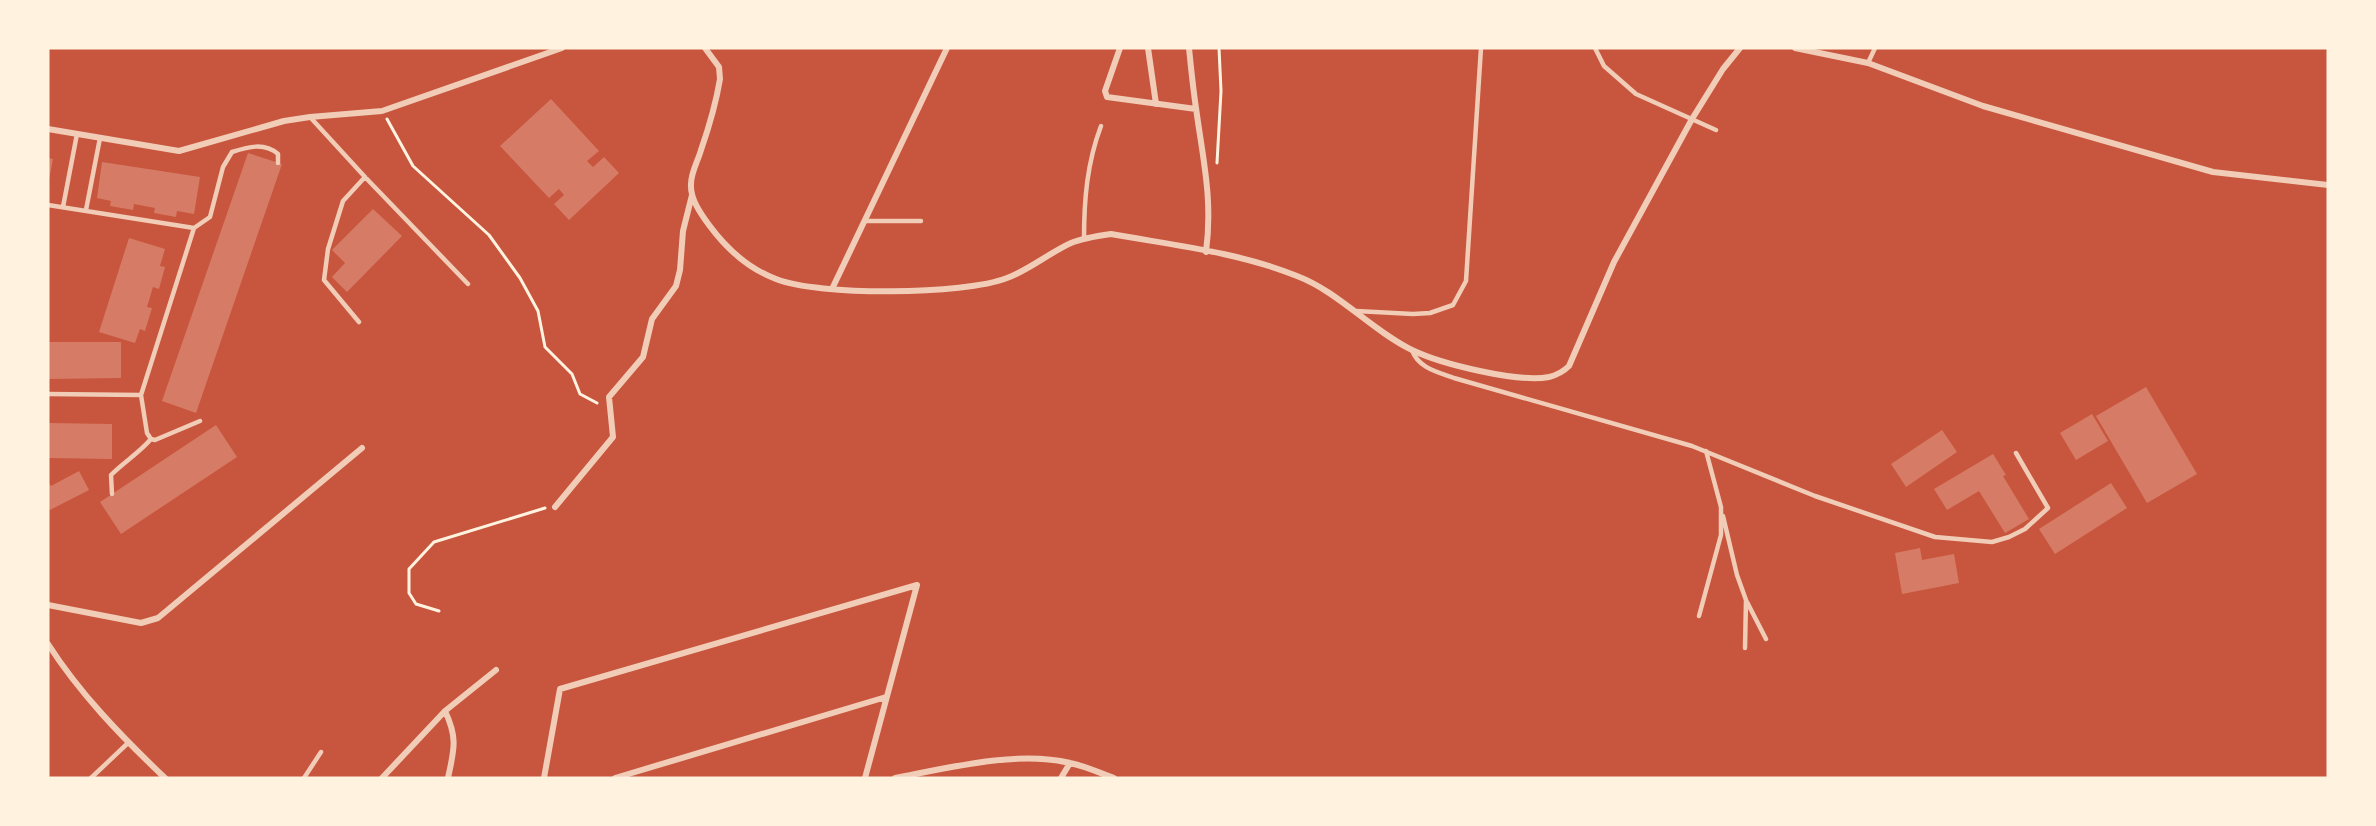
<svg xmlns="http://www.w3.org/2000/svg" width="2376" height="826" font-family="'Noto Sans',sans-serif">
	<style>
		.building { fill: #d67c66 }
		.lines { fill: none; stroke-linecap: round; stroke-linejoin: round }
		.path { stroke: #fff3e0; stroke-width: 3 }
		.service { stroke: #f1ccb7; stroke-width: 4.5 }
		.minor { stroke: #f1ccb7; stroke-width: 6 }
	</style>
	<rect width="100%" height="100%" fill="#c8553d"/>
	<path class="building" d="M551 99 599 151 587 161 593 167 604 157 619 173 569 220 554 204 564 195 559 189 549 198 500 146Z
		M248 153 282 164 196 413 162 401Z
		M48 158 53 159 49 180H48Z
		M102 162 200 177 194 214 177 211 176 217 154 213 155 208 134 204 133 210 110 206 111 201 97 198Z
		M373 209 402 236 347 292 332 277 345 263 332 250Z
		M129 238 165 249 160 266 165 267 159 289 153 287 147 307 152 308 145 331 140 329 135 343 99 332Z
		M48 342H121V378L48 379Z
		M2146 387 2197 474 2147 503 2096 416Z
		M2092 414 2108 441 2076 460 2060 433Z
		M48 423 112 424V459L48 458Z
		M216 425 237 457 121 534 100 502Z
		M1942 430 1957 452 1906 487 1891 464Z
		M1993 454 2006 475 2003 476 2029 519 2005 533 1979 491 1947 510 1934 489Z
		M79 471 89 490 48 511V481L51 486Z
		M2111 483 2127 508 2055 554 2039 529Z
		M1920 548 1922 560 1954 554 1959 583 1902 594 1895 553Z"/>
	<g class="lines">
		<path class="path" d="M387 119 413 166 489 235 520 278 538 311 545 347 572 374 580 394 597 403
			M1217 163 1221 91 1219 48
			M439 611 416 604 409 593V569L434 542 545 508"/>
		<path class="service" d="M1595 48 1604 66 1636 94 1716 130
			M1868 63 1875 48
			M310 117 365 177 468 284
			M48 205 194 228
			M63 207 77 134
			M86 210 100 138
			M865 221H921
			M1084 239C1084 200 1087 163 1101 126
			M1356 311 1413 314 1430 313 1453 305 1466 281 1481 48
			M359 322 324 280 328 249 343 201 365 177
			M1412 350C1418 368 1438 372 1454 378L1692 446 1815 496 1935 537 1992 542 2009 537 2025 529 2048 508 2016 453
			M48 394 141 395
			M151 439 147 433 141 395 194 228 210 217 223 167 232 152C248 147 264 142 278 154V163
			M112 494 111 475C124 462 139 453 151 439L155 440 200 421
			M1723 516 1737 575 1746 600 1745 648
			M1747 602 1766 639
			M1699 616 1721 535V507L1706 451
			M91 778 128 743
			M304 778 321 752"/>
		<path class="minor" d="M705 48 719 67 720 79C716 103 709 127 701 150 698 161 691 172 691 184 690 199 701 214 709 225 726 248 749 269 776 279 818 296 964 295 1007 278 1029 270 1049 253 1071 243 1083 238 1097 236 1111 234 1172 245 1238 252 1297 276 1339 292 1371 330 1412 350 1441 364 1518 383 1549 377 1557 375 1563 372 1569 366L1614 262 1692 119 1723 69 1740 48
			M1120 48 1105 91 1107 97 1196 109
			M1148 48 1156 104
			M1189 48C1191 68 1193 88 1196 108 1203 160 1213 199 1206 252
			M1795 48 1868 63 1983 106 2213 172 2328 185
			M48 129 179 151 284 121 310 117 382 111 562 48
			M832 289 947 48
			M555 507 613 437 609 397 643 357 652 319 676 286 680 270 683 231 692 195
			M48 605 141 623 158 618 362 448
			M48 644C80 694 122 737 165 778
			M445 711C458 738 454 750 448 778
			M382 778 445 711 496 670
			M544 778 560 689 917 585
			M615 778 886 697
			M865 778 917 585
			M895 778C947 768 1018 750 1070 763 1085 766 1100 773 1114 778
			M1061 778 1070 763"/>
	</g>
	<rect width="2376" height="826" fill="none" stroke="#fff3e0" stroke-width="99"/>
</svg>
